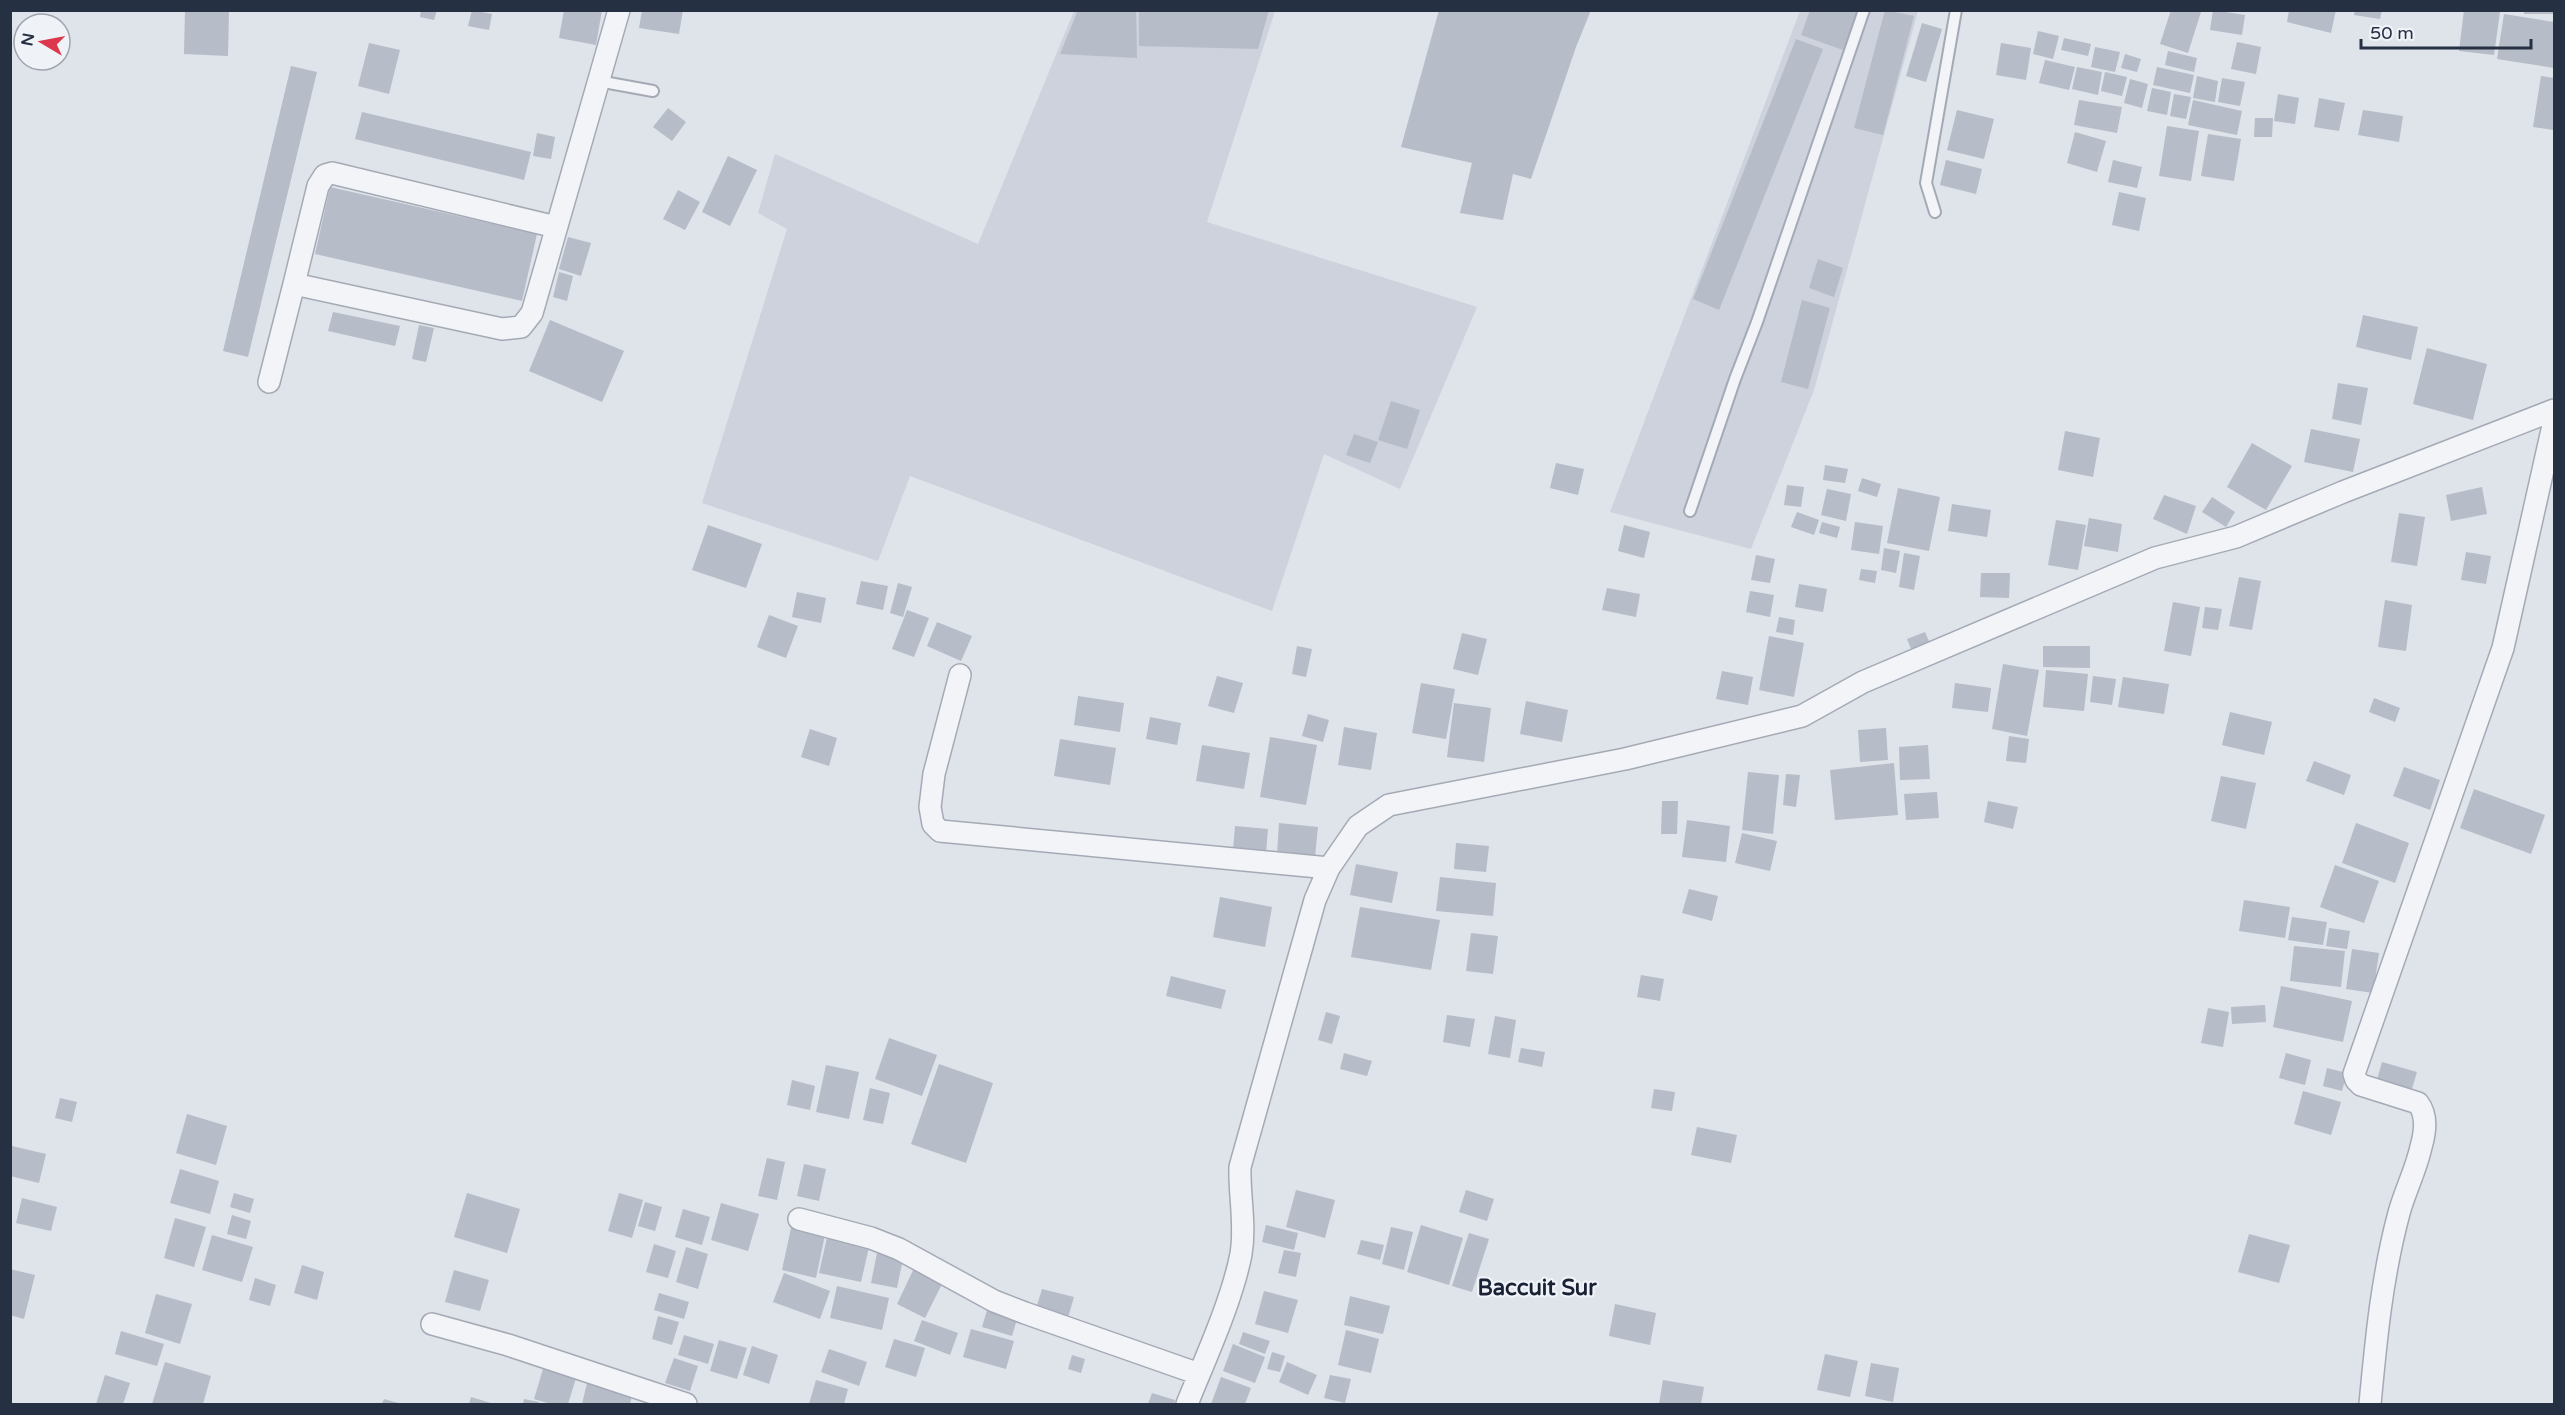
<svg xmlns="http://www.w3.org/2000/svg" width="2565" height="1415" font-family="'Varela Round',sans-serif">
	<style>
		.built { fill: #cdd2dc }
		.building { fill: #b6bcc8 }
		.lines { fill: none; stroke-linecap: round; stroke-linejoin: round }
		.service-casing { stroke: #a4aab5; stroke-width: 14 }
		.minor-casing { stroke: #a4aab5; stroke-width: 24 }
		.service { stroke: #f3f4f8; stroke-width: 10 }
		.minor { stroke: #f3f4f8; stroke-width: 21 }
		.labels { text-anchor: middle; stroke-width: 4.5; stroke-linejoin: round; paint-order: stroke }
		.quarter-label { font-size: 22px; font-weight: bold; fill: #192134; stroke: #eff2f7 }
	</style>
	<rect width="100%" height="100%" fill="#dfe3ea"/>
	<path class="built" d="M1074 11H1275L1207 222 1477 307 1400 489 1324 454 1272 611 910 476 878 561 702 503 787 229 758 213 775 154 978 244Z
		M1800 11H1918L1814 390 1751 549 1610 512Z"/>
	<path class="building" d="M185 10H229L228 56 184 54Z
		M421 10H437L434 20 420 17Z
		M472 10 492 14 489 30 468 26Z
		M564 10H602L596 45 559 38Z
		M642 10H683L679 34 639 28Z
		M1078 10H1136L1137 58 1060 54Z
		M1139 10H1269L1258 49 1139 46Z
		M1439 10H1591L1576 47 1531 179 1513 174 1503 220 1460 213 1472 163 1401 147Z
		M1810 10H1858L1843 50 1801 35Z
		M1885 10 1914 16 1883 135 1854 128Z
		M2171 10 2201 12 2188 53 2160 44Z
		M2213 10 2245 15 2242 35 2210 30Z
		M2289 10H2336L2331 33 2287 22Z
		M2355 10H2382L2380 19 2354 15Z
		M2464 10 2500 12 2494 55 2459 51Z
		M2524 10H2554V14H2524Z
		M2504 14 2554 22V68L2497 59Z
		M1922 23 1942 29 1926 82 1906 76Z
		M2038 31 2059 36 2053 59 2033 54Z
		M2064 38 2091 44 2088 56 2061 50Z
		M1796 39 1823 49 1719 310 1693 299Z
		M2237 42 2261 47 2256 74 2231 69Z
		M369 43 400 50 389 94 358 86Z
		M2001 43 2031 48 2026 80 1996 75Z
		M2095 47 2120 52 2115 72 2091 67Z
		M2168 51 2197 58 2194 72 2165 65Z
		M2125 54 2141 59 2137 72 2121 68Z
		M2045 60 2075 67 2069 90 2039 83Z
		M291 66 317 72 248 357 223 351Z
		M2077 67 2102 72 2098 95 2072 89Z
		M2157 67 2194 75 2190 93 2153 85Z
		M2105 72 2127 77 2122 96 2101 91Z
		M2197 76 2218 81 2215 102 2193 98Z
		M2541 76 2554 78V130L2533 127Z
		M2222 78 2245 82 2240 106 2218 102Z
		M2130 79 2148 84 2142 108 2124 103Z
		M2152 88 2171 92 2167 115 2147 111Z
		M2174 94 2191 97 2186 119 2170 116Z
		M2278 94 2299 98 2295 124 2274 121Z
		M2319 98 2345 103 2339 131 2314 127Z
		M2079 100 2122 107 2117 133 2074 125Z
		M2193 100 2242 111 2237 135 2188 125Z
		M668 108 686 122 672 141 653 127Z
		M1957 110 1994 119 1984 159 1947 150Z
		M2363 110 2403 116 2399 142 2358 135Z
		M362 112 531 152 524 180 355 139Z
		M2255 118H2273L2272 137H2254Z
		M2167 126 2199 131 2191 181 2159 176Z
		M2075 132 2106 141 2097 172 2067 163Z
		M537 133 555 137 551 159 533 156Z
		M2208 134 2241 139 2234 181 2201 176Z
		M728 156 757 170 730 226 702 212Z
		M1946 160 1982 169 1976 194 1940 185Z
		M2113 160 2142 167 2137 188 2108 182Z
		M330 187 537 234 522 301 315 254Z
		M678 190 700 202 685 230 663 219Z
		M2119 192 2146 198 2139 231 2112 225Z
		M568 237 591 243 581 276 559 269Z
		M1818 259 1843 268 1834 297 1809 288Z
		M559 272 573 276 567 301 553 297Z
		M1802 300 1830 308 1808 389 1781 382Z
		M333 312 400 326 395 346 328 331Z
		M2363 315 2418 327 2411 360 2356 347Z
		M550 320 624 351 602 402 529 371Z
		M419 325 434 328 426 362 412 359Z
		M2427 348 2487 364 2473 420 2413 404Z
		M2338 383 2368 388 2361 425 2332 419Z
		M1391 401 1420 410 1407 449 1378 440Z
		M2311 429 2360 439 2353 472 2304 462Z
		M2065 431 2100 438 2093 477 2058 470Z
		M1354 434 1378 442 1370 463 1346 455Z
		M2252 443 2292 466 2266 510 2227 487Z
		M1556 463 1584 469 1578 495 1550 488Z
		M1825 465 1848 469 1845 483 1823 480Z
		M1862 478 1881 484 1877 497 1858 491Z
		M1787 485 1804 487 1801 507 1784 505Z
		M2482 487 2487 514 2451 521 2446 495Z
		M1898 488 1940 497 1929 551 1887 543Z
		M1827 489 1851 494 1846 521 1821 515Z
		M2164 495 2196 506 2187 534 2153 519Z
		M2212 497 2235 512 2226 527 2202 512Z
		M1952 504 1991 510 1987 537 1948 531Z
		M1797 512 1819 520 1814 535 1791 527Z
		M2399 513 2425 517 2417 566 2391 562Z
		M2089 518 2122 524 2118 552 2084 546Z
		M2056 520 2086 525 2078 570 2048 565Z
		M1822 522 1840 527 1837 538 1819 533Z
		M1855 522 1883 526 1879 554 1851 550Z
		M708 525 762 544 746 588 692 570Z
		M1624 525 1650 532 1644 558 1618 551Z
		M1884 548 1900 551 1896 573 1881 570Z
		M2466 552 2491 556 2486 584 2461 580Z
		M1904 553 1920 556 1914 590 1899 587Z
		M1756 555 1775 559 1770 583 1751 580Z
		M1861 569 1877 571 1875 583 1859 580Z
		M1981 573H2010L2009 598 1980 597Z
		M2239 577 2261 581 2252 630 2229 626Z
		M861 581 888 586 883 610 856 604Z
		M898 583 912 587 903 617 890 613Z
		M1799 584 1827 589 1823 612 1795 607Z
		M1607 588 1640 594 1636 617 1602 610Z
		M1750 591 1774 595 1770 617 1746 612Z
		M797 592 826 598 821 623 792 617Z
		M2385 600 2412 605 2406 651 2378 647Z
		M2173 602 2200 607 2191 656 2164 651Z
		M2205 607 2222 609 2218 630 2202 628Z
		M907 610 929 618 914 657 892 649Z
		M769 615 798 626 786 658 757 647Z
		M1779 617 1795 620 1793 635 1776 632Z
		M937 622 972 636 961 661 927 646Z
		M1925 632 1932 648 1914 656 1907 639Z
		M1462 633 1487 639 1478 675 1453 669Z
		M1769 636 1804 643 1794 697 1759 690Z
		M1297 646 1312 649 1306 677 1292 674Z
		M2043 646H2090V668L2043 667Z
		M2003 664 2039 670 2027 736 1992 729Z
		M2046 670 2088 674 2084 711 2043 707Z
		M1722 671 1753 677 1748 705 1716 699Z
		M1217 676 1243 683 1234 713 1208 706Z
		M2093 676 2116 679 2112 705 2090 702Z
		M2123 677 2169 684 2164 714 2118 707Z
		M1421 683 1455 689 1446 739 1412 733Z
		M1955 683 1991 688 1988 712 1952 708Z
		M1078 696 1124 703 1120 732 1074 725Z
		M2374 698 2400 708 2395 722 2369 712Z
		M1526 701 1568 710 1562 742 1520 734Z
		M1454 703 1491 708 1484 762 1447 757Z
		M2230 712 2272 722 2264 755 2222 745Z
		M1308 714 1329 720 1323 742 1302 736Z
		M1150 717 1181 723 1177 745 1146 739Z
		M1344 727 1377 733 1371 770 1338 765Z
		M1886 728 1888 760 1860 762 1858 730Z
		M810 729 837 738 829 766 801 757Z
		M2009 736 2029 739 2026 763 2006 761Z
		M1270 737 1317 745 1306 805 1260 797Z
		M1060 739 1116 748 1110 785 1054 776Z
		M1202 745 1250 753 1244 789 1196 781Z
		M1928 745 1930 779 1900 780 1899 747Z
		M2314 761 2351 775 2344 795 2306 781Z
		M1894 763 1898 815 1835 820 1830 770Z
		M2404 767 2440 780 2430 810 2393 796Z
		M1748 772 1779 775 1773 834 1742 830Z
		M1786 774 1800 775 1796 807 1783 805Z
		M2221 776 2256 783 2246 829 2211 821Z
		M2474 789 2545 815 2531 854 2460 828Z
		M1937 792 1939 818 1906 820 1904 794Z
		M1662 801H1678L1677 834H1661Z
		M1988 801 2018 807 2013 829 1984 822Z
		M1687 820 1730 826 1726 862 1682 857Z
		M1279 823 1318 827 1315 857 1277 854Z
		M2356 823 2409 843 2395 883 2342 863Z
		M1235 826 1268 829 1266 853 1233 850Z
		M1742 833 1777 841 1770 871 1735 863Z
		M1456 843 1489 846 1486 872 1454 869Z
		M1356 864 1398 872 1392 903 1350 895Z
		M2335 865 2379 881 2364 923 2320 907Z
		M1440 877 1496 883 1493 916 1436 911Z
		M1689 889 1718 896 1712 921 1682 913Z
		M1220 897 1272 907 1265 947 1213 937Z
		M2244 900 2290 907 2285 938 2239 931Z
		M1360 907 1440 920 1431 970 1351 957Z
		M2292 917 2327 922 2323 945 2288 940Z
		M2329 928 2350 931 2347 949 2326 946Z
		M1471 933 1498 936 1493 974 1466 971Z
		M2294 946 2345 951 2341 987 2290 981Z
		M2352 949 2379 953 2373 993 2346 989Z
		M1641 975 1664 979 1660 1001 1637 997Z
		M1171 976 1226 990 1221 1009 1166 996Z
		M2281 986 2352 1001 2343 1042 2273 1027Z
		M2265 1005 2266 1022 2232 1024 2231 1007Z
		M2208 1008 2229 1012 2223 1047 2201 1043Z
		M1326 1012 1340 1016 1332 1044 1318 1040Z
		M1447 1015 1475 1019 1470 1047 1443 1042Z
		M1495 1016 1516 1020 1510 1058 1488 1054Z
		M889 1038 937 1055 922 1096 875 1079Z
		M1521 1048 1545 1052 1542 1067 1518 1062Z
		M1344 1053 1372 1061 1367 1076 1340 1069Z
		M2286 1053 2311 1060 2305 1085 2279 1078Z
		M2382 1062 2417 1072 2411 1092 2376 1083Z
		M939 1064 993 1083 966 1163 911 1144Z
		M826 1065 859 1072 849 1119 816 1112Z
		M2327 1068 2347 1073 2342 1091 2323 1086Z
		M792 1080 815 1086 810 1110 787 1105Z
		M870 1088 890 1093 883 1124 863 1120Z
		M1654 1089 1675 1092 1672 1111 1651 1108Z
		M2303 1091 2341 1102 2331 1135 2294 1124Z
		M60 1098 77 1102 72 1122 55 1118Z
		M187 1114 227 1126 216 1165 176 1153Z
		M1697 1127 1737 1135 1731 1163 1691 1155Z
		M12 1146 46 1154 39 1183 10 1176Z
		M767 1158 785 1162 777 1200 758 1196Z
		M804 1164 826 1169 819 1201 797 1196Z
		M180 1169 219 1181 210 1214 170 1203Z
		M1296 1190 1335 1200 1325 1238 1286 1227Z
		M1466 1190 1494 1199 1487 1221 1459 1212Z
		M234 1193 254 1199 250 1213 230 1207Z
		M467 1193 520 1209 507 1253 454 1237Z
		M619 1193 643 1200 632 1238 608 1231Z
		M22 1198 57 1207 51 1231 16 1223Z
		M645 1202 662 1207 655 1231 638 1226Z
		M721 1203 759 1214 748 1251 711 1240Z
		M683 1209 710 1217 702 1245 675 1237Z
		M232 1215 251 1221 246 1239 227 1234Z
		M175 1218 206 1227 194 1267 164 1258Z
		M1266 1225 1298 1233 1294 1250 1262 1242Z
		M1421 1225 1463 1238 1449 1285 1407 1272Z
		M1391 1227 1413 1232 1404 1270 1382 1264Z
		M791 1228 825 1235 816 1278 782 1270Z
		M828 1233 870 1243 861 1282 819 1273Z
		M1469 1233 1489 1239 1472 1292 1452 1286Z
		M2249 1234 2290 1245 2279 1283 2238 1272Z
		M212 1235 253 1247 242 1282 202 1270Z
		M1361 1240 1384 1245 1380 1260 1357 1254Z
		M654 1244 676 1251 668 1278 646 1272Z
		M686 1247 708 1254 698 1289 676 1282Z
		M1284 1250 1301 1253 1296 1277 1278 1273Z
		M877 1253 903 1259 897 1288 871 1283Z
		M916 1264 945 1278 925 1318 897 1304Z
		M302 1265 324 1272 317 1300 294 1293Z
		M10 1269 35 1275 24 1319 10 1315Z
		M454 1270 489 1280 480 1311 445 1302Z
		M784 1273 830 1291 820 1319 773 1302Z
		M255 1278 276 1285 270 1306 249 1300Z
		M837 1286 889 1298 882 1330 830 1318Z
		M1042 1289 1074 1297 1067 1321 1035 1312Z
		M1264 1291 1298 1300 1288 1333 1255 1324Z
		M659 1293 689 1302 684 1319 654 1310Z
		M156 1294 192 1304 180 1344 145 1333Z
		M1350 1296 1390 1306 1383 1334 1344 1325Z
		M1615 1304 1656 1313 1650 1345 1609 1336Z
		M988 1307 1018 1316 1012 1336 982 1327Z
		M658 1316 679 1322 672 1345 652 1339Z
		M922 1320 958 1333 950 1355 914 1341Z
		M971 1329 1014 1341 1006 1369 963 1357Z
		M1346 1330 1379 1339 1371 1373 1338 1365Z
		M121 1331 164 1344 157 1366 115 1354Z
		M1243 1332 1270 1341 1265 1354 1239 1344Z
		M684 1335 714 1344 708 1364 678 1355Z
		M894 1339 925 1348 916 1377 885 1367Z
		M719 1340 747 1348 737 1379 710 1371Z
		M1233 1344 1265 1357 1255 1383 1223 1371Z
		M752 1346 778 1355 769 1384 743 1375Z
		M829 1349 867 1362 859 1386 821 1372Z
		M1272 1352 1285 1356 1280 1372 1267 1369Z
		M1825 1354 1858 1361 1850 1397 1817 1390Z
		M1072 1355 1085 1359 1081 1373 1068 1369Z
		M674 1358 698 1366 690 1391 665 1383Z
		M165 1362 211 1376 203 1404H152Z
		M545 1362 578 1372 568 1404H551L534 1399Z
		M1287 1362 1317 1375 1308 1395 1279 1382Z
		M1871 1363 1899 1368 1893 1402 1865 1396Z
		M105 1375 130 1383 123 1404H96Z
		M1330 1375 1351 1379 1345 1403 1324 1398Z
		M1221 1377 1251 1388 1245 1404H1211Z
		M588 1379 633 1391 630 1404H582Z
		M816 1380 848 1389 844 1404H809Z
		M1663 1380 1704 1387 1701 1404H1659Z
		M1152 1393 1175 1400 1174 1404H1148Z
		M471 1397 494 1404H469Z
		M384 1399 402 1404H382Z
		M524 1399 539 1402 538 1404H523Z"/>
	<g class="lines">
		<g class="service-casing">
			<path id="service" d="M598 81 653 91
				M1935 212 1926 183 1956 10
				M1690 511 1735 379 1757 322 1864 10"/>
		</g>
		<g class="minor-casing">
			<path id="minor" d="M294 284 318 186 325 175 332 173 556 227
				M269 382 294 284 502 329 521 327 532 313 619 10
				M960 675 934 774 930 807 933 824 940 831 1329 868
				M799 1219 871 1238 899 1249 994 1301 1025 1313 1199 1374
				M432 1324 508 1345 686 1404
				M1187 1404C1205 1359 1232 1301 1241 1254 1246 1225 1239 1195 1240 1167L1315 900 1329 868 1358 826 1389 805 1625 759 1802 716 1863 682 2155 558 2236 537 2343 492 2554 410
				M2370 1404C2376 1340 2382 1276 2399 1213 2405 1191 2416 1170 2421 1147 2425 1133 2428 1116 2418 1103L2361 1085 2356 1080 2354 1074 2503 648 2554 421"/>
		</g>
		<use href="#service" class="service"/>
		<use href="#minor" class="minor"/>
	</g>
	<g class="labels">
		<g class="quarter-label">
			<text x="1537" y="1295">Baccuit Sur</text>
		</g>
	</g>
	<rect width="2565" height="1415" fill="none" stroke="#263043" stroke-width="24"/>
	<g transform="translate(42 42) rotate(280)"><circle r="28" fill="#eff2f7" stroke="#9fa4af" stroke-width="1.5"/>
	<path d="M0-4.5L10 22L0 15L-10 22Z" fill="#dc374c"/>
	<text y="-9" font-size="16" font-weight="bold" text-anchor="middle" fill="#263043">N</text>
	</g>
	<path d="M2361 39v9h170v-9" fill="none" stroke="#263043" stroke-width="3"/>
	<text x="2370" y="39" font-size="18" fill="#263043" stroke="#eff2f7" stroke-width="4.5" paint-order="stroke">50 m</text>
</svg>
